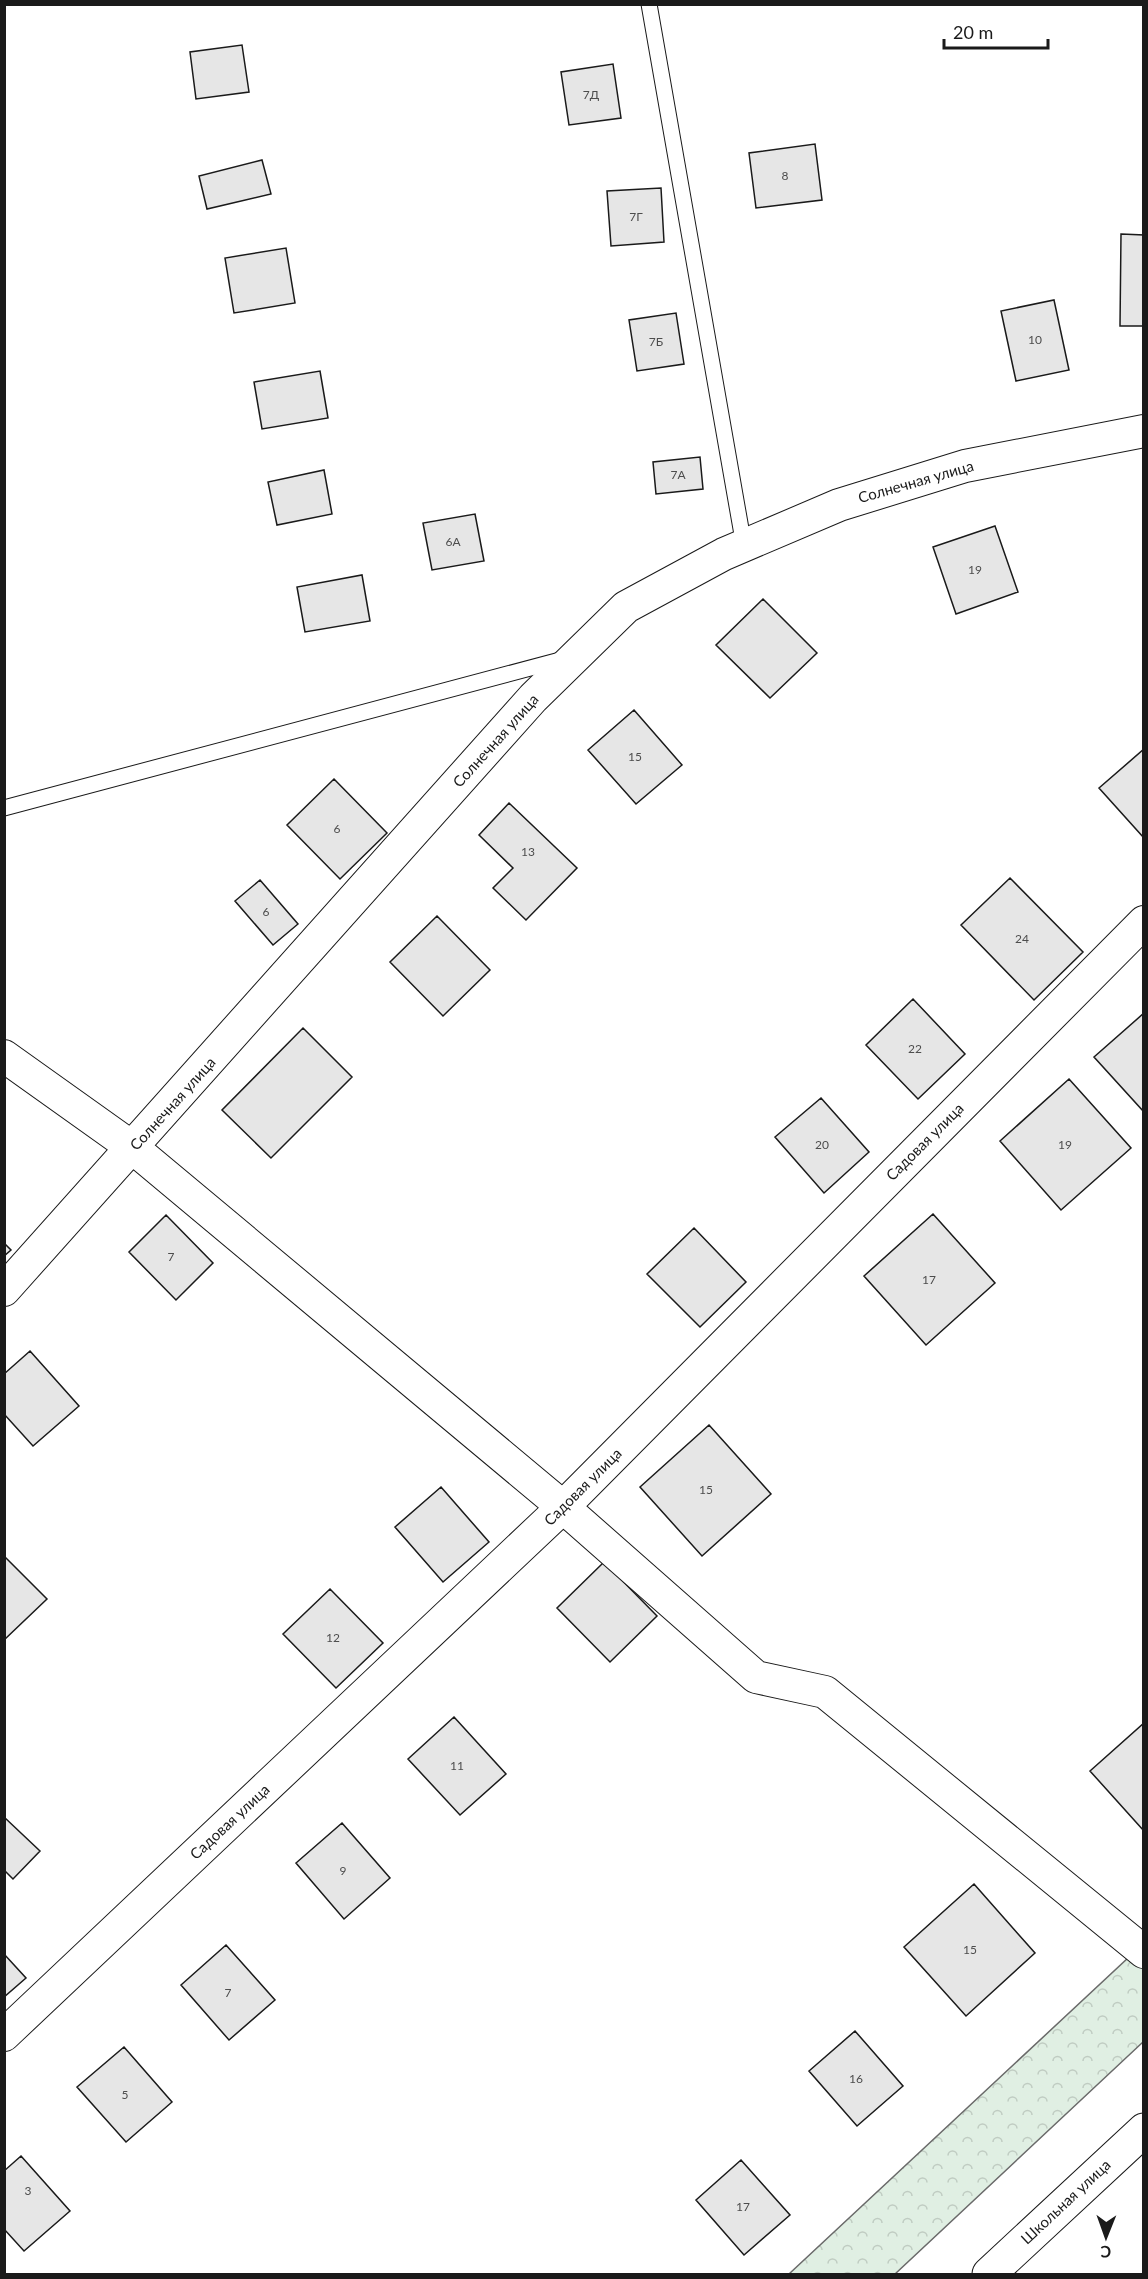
<svg xmlns="http://www.w3.org/2000/svg" width="1148" height="2279" font-family="Lato,sans-serif">
	<style>
		.forest { fill: url(#forest-crowns); stroke: #6a6a6a; stroke-width: 1.5 }
		.building { fill: #e6e6e6; stroke: #1a1a1a; stroke-width: 1.5 }
		.lines { fill: none; stroke-linecap: round; stroke-linejoin: round }
		.service-casing { stroke: #1a1a1a; stroke-width: 17 }
		.minor-casing { stroke: #1a1a1a; stroke-width: 34 }
		.primary-casing { stroke: #1a1a1a; stroke-width: 35 }
		.service { stroke: #fff; stroke-width: 15 }
		.minor { stroke: #fff; stroke-width: 32 }
		.primary { stroke: #fff; stroke-width: 33 }
		.labels { text-anchor: middle; stroke-width: 4.5; stroke-linejoin: round; paint-order: stroke }
		.number-label { font-size: 12px; fill: #4d4d4d }
		.street-label { font-size: 15px; fill: #1a1a1a; stroke: #fff }
	</style>
	<defs>
		<pattern id="forest-crowns" width="20" height="18" patternUnits="userSpaceOnUse" patternTransform="scale(1.5)"><rect width="20" height="18" fill="#e0efe3"/><path d="M2 6a3 3 0 1 1 6 0M12 15a3 3 0 1 1 6 0" fill="none" stroke="#c0ccc2"/></pattern>
	</defs>
	<rect width="100%" height="100%" fill="#fff"/>
	<path class="forest" d="M1143 1944V2042L895 2274H789Z"/>
	<path class="building" d="M242 45 249 92 196 99 190 52Z
		M613 64 621 118 569 125 561 72Z
		M815 144 822 200 756 208 749 153Z
		M262 160 271 194 207 209 199 176Z
		M661 188 664 242 611 246 607 191Z
		M1121 234 1144 235V326H1120Z
		M286 248 295 303 234 313 225 258Z
		M1054 300 1069 370 1016 381 1001 311Z
		M676 313 684 364 637 371 629 320Z
		M320 371 328 418 262 429 254 382Z
		M700 457 703 489 656 494 653 462Z
		M324 470 332 514 277 525 268 482Z
		M475 514 484 561 432 570 423 523Z
		M995 526 1018 592 956 614 933 547Z
		M362 575 370 621 305 632 297 587Z
		M763 599 817 653 770 698 716 645Z
		M634 710 682 765 636 804 588 750Z
		M1144 749V838L1099 788Z
		M334 779 387 833 340 879 287 825Z
		M509 803 577 868 526 920 493 888 513 868 479 835Z
		M1010 878 1083 952 1034 1000 961 925Z
		M260 880 298 924 273 945 235 901Z
		M437 916 490 970 443 1016 390 962Z
		M913 999 965 1054 918 1099 866 1045Z
		M1144 1013V1112L1094 1057Z
		M303 1028 352 1077 271 1158 222 1110Z
		M1069 1079 1131 1148 1061 1210 1000 1141Z
		M821 1098 869 1152 824 1193 775 1137Z
		M933 1214 995 1283 926 1345 864 1276Z
		M166 1215 213 1263 176 1300 129 1252Z
		M694 1228 746 1282 700 1327 647 1274Z
		M4 1243 11 1250 4 1256Z
		M30 1351 79 1406 33 1446 4 1414V1374Z
		M709 1425 771 1494 702 1556 640 1487Z
		M441 1487 489 1542 443 1582 395 1527Z
		M4 1556 47 1599 4 1640Z
		M604 1562 657 1616 610 1662 557 1608Z
		M330 1589 383 1643 336 1688 283 1634Z
		M454 1717 506 1774 460 1815 408 1759Z
		M1144 1723V1831L1090 1771Z
		M4 1817 40 1851 13 1879 4 1870Z
		M342 1823 390 1878 344 1919 296 1863Z
		M974 1884 1035 1953 966 2016 904 1947Z
		M226 1945 275 2000 229 2040 181 1985Z
		M4 1954 26 1978 4 1997Z
		M855 2031 903 2086 857 2126 809 2071Z
		M124 2047 172 2102 126 2142 77 2087Z
		M21 2156 70 2211 24 2251 4 2229V2171Z
		M741 2160 790 2215 744 2255 696 2200Z"/>
	<g class="lines">
		<g class="service-casing">
			<path id="service" d="M649 4 744 546
				M4 808 564 659"/>
		</g>
		<g class="minor-casing">
			<path id="minor" d="M4 1056 133 1148 563 1507 756 1677 825 1692 1144 1952
				M4 1290 533 698 626 607 724 554 839 505 965 466 1144 431
				M4 2035 563 1507 1144 922"/>
		</g>
		<g class="primary-casing">
			<path id="primary" d="M989 2274 1144 2130"/>
		</g>
		<use href="#service" class="service"/>
		<use href="#minor" class="minor"/>
		<use href="#primary" class="primary"/>
	</g>
	<g class="labels">
		<g class="number-label">
			<text x="591" y="99">7Д</text>
			<text x="785" y="180">8</text>
			<text x="636" y="221">7Г</text>
			<text x="1035" y="344">10</text>
			<text x="656" y="346">7Б</text>
			<text x="678" y="479">7А</text>
			<text x="453" y="546">6А</text>
			<text x="975" y="574">19</text>
			<text x="635" y="761">15</text>
			<text x="337" y="833">6</text>
			<text x="528" y="856">13</text>
			<text x="266" y="916">6</text>
			<text x="1022" y="943">24</text>
			<text x="915" y="1053">22</text>
			<text x="822" y="1149">20</text>
			<text x="1065" y="1149">19</text>
			<text x="171" y="1261">7</text>
			<text x="929" y="1284">17</text>
			<text x="706" y="1494">15</text>
			<text x="333" y="1642">12</text>
			<text x="457" y="1770">11</text>
			<text x="343" y="1875">9</text>
			<text x="970" y="1954">15</text>
			<text x="228" y="1997">7</text>
			<text x="856" y="2083">16</text>
			<text x="125" y="2099">5</text>
			<text x="28" y="2195">3</text>
			<text x="743" y="2211">17</text>
		</g>
		<g class="street-label">
			<text transform="translate(916 482) rotate(-16)" y="5">Солнечная улица</text>
			<text transform="translate(496 741) rotate(-48)" y="5">Солнечная улица</text>
			<text transform="translate(173 1104) rotate(-48)" y="5">Солнечная улица</text>
			<text transform="translate(925 1142) rotate(-45)" y="5">Садовая улица</text>
			<text transform="translate(583 1487) rotate(-45)" y="5">Садовая улица</text>
			<text transform="translate(230 1822) rotate(-43)" y="5">Садовая улица</text>
			<text transform="translate(1066 2202) rotate(-43)" y="5">Школьная улица</text>
		</g>
	</g>
	<rect width="1148" height="2279" fill="none" stroke="#1a1a1a" stroke-width="12"/>
	<g transform="translate(1106 2237) rotate(181)" stroke="#ffffff" stroke-width="4.5" paint-order="stroke">
	<path d="M0-4.5L10 22L0 15L-10 22Z" fill="#1a1a1a"/>
	<text y="-9" font-size="16" font-weight="bold" text-anchor="middle" fill="#1a1a1a">С</text>
	</g>
	<path d="M944 39v9h104v-9" fill="none" stroke="#1a1a1a" stroke-width="3"/>
	<text x="953" y="39" font-size="18" fill="#1a1a1a" stroke="#ffffff" stroke-width="4.5" paint-order="stroke">20 m</text>
</svg>
